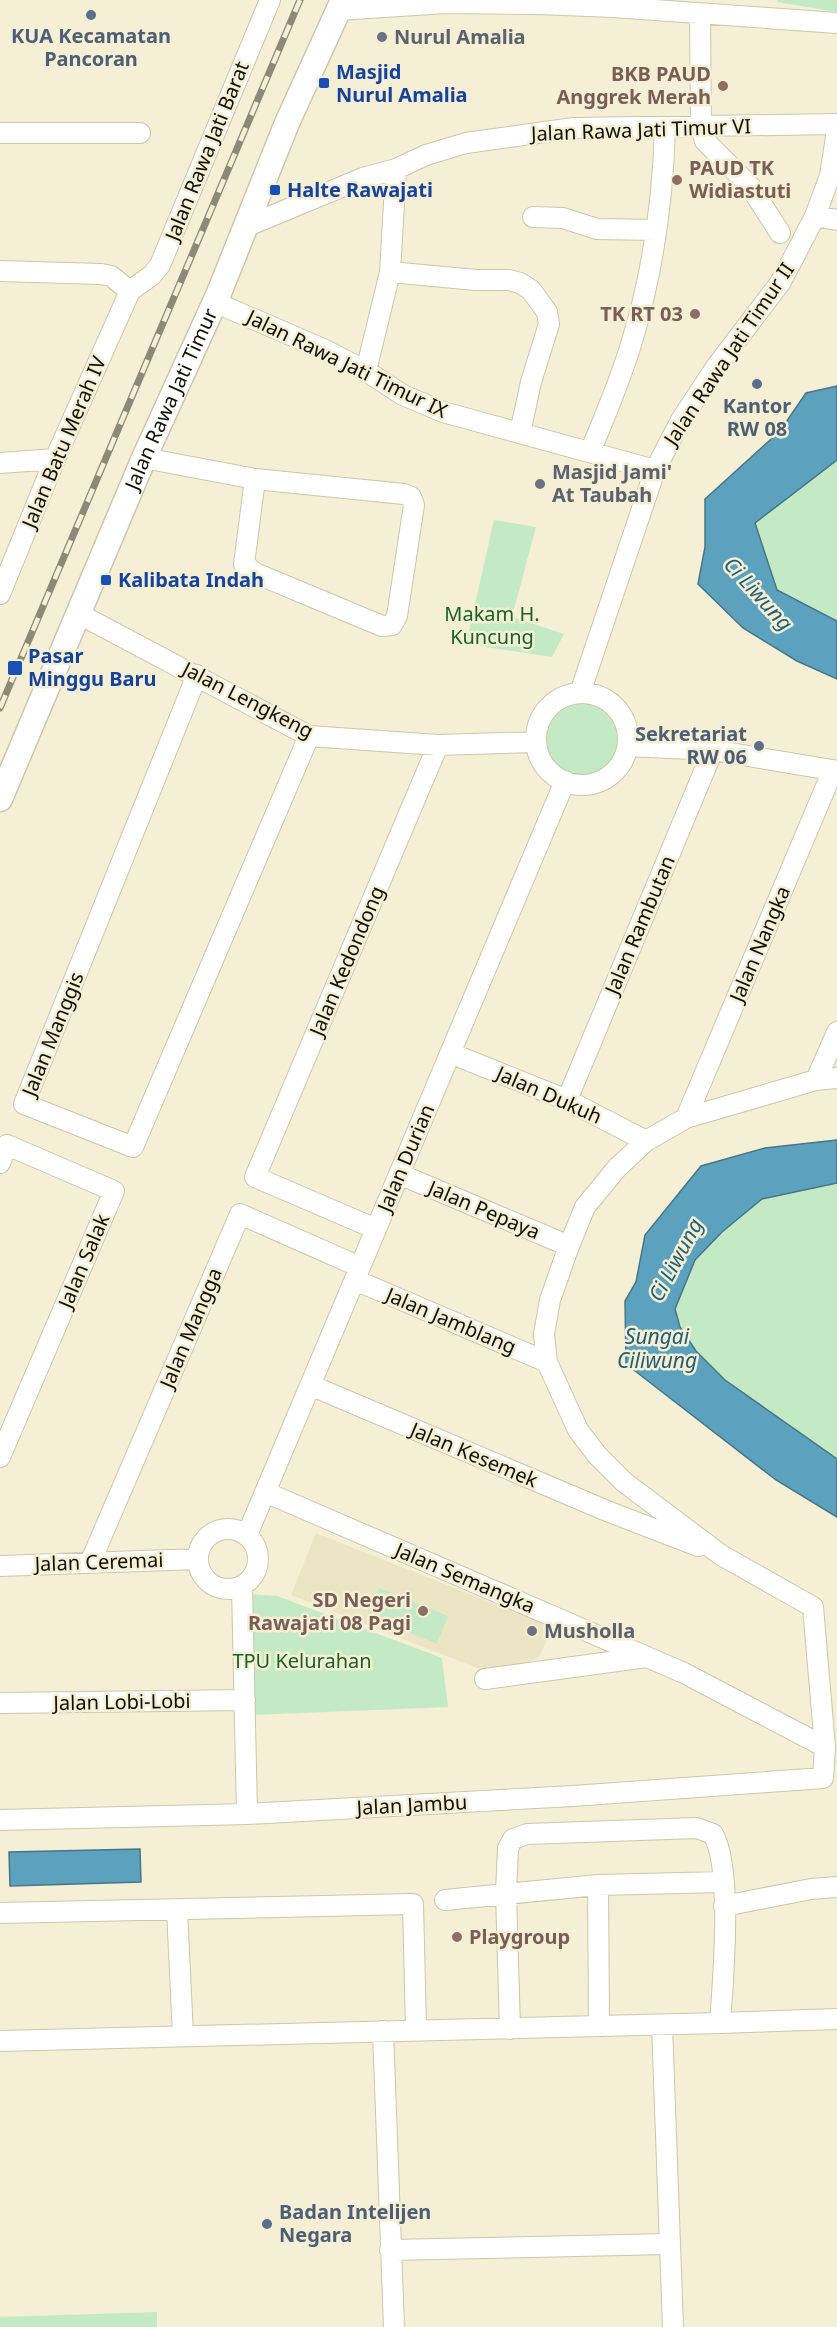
<svg xmlns="http://www.w3.org/2000/svg" width="837" height="2327" font-family="'Noto Sans',sans-serif">
	<style>
		.built { fill: #ebe5c3 }
		.green { fill: #c3eac5 }
		.water { fill: #5ca2bf; stroke: #467688; stroke-width: 1.5 }
		.lines { fill: none; stroke-linecap: round; stroke-linejoin: round }
		.minor-casing { stroke: #cbc6ac; stroke-width: 22 }
		.major-casing { stroke: #cbc6ac; stroke-width: 27 }
		.minor { stroke: #fff; stroke-width: 20 }
		.major { stroke: #fff; stroke-width: 24 }
		.rail-casing { stroke: #8c8977; stroke-width: 7 }
		.rail { stroke: #f4efd5; stroke-width: 4.5; stroke-dasharray: 14; stroke-linecap: butt }
		.service-dot { fill: #5c6f8a; stroke: #f4efd5; stroke-width: 2 }
		.worship-dot { fill: #6b7280; stroke: #f4efd5; stroke-width: 2 }
		.transit-dot { fill: #1a4fb4; stroke: #f4efd5; stroke-width: 2 }
		.education-dot { fill: #8d6e63; stroke: #f4efd5; stroke-width: 2 }
		.labels { text-anchor: middle; stroke-width: 5; stroke-linejoin: round; paint-order: stroke }
		.service-label { font-size: 20px; font-weight: bold; fill: #4e5e75; stroke: #f4efd5 }
		.worship-label { font-size: 20px; font-weight: bold; fill: #5b616d; stroke: #f4efd5; text-anchor: start }
		.transit-label { font-size: 20px; font-weight: bold; fill: #164399; stroke: #f4efd5; text-anchor: start }
		.education-label { font-size: 20px; font-weight: bold; fill: #785e54; stroke: #f4efd5; text-anchor: end }
		.street-label { font-size: 20px; fill: #111007; stroke: #f4efd5 }
		.park-label { font-size: 20px; fill: #1b6127; stroke: #f4efd5 }
		.water-label { font-size: 21px; font-style: italic; fill: #265d73; stroke: #f4efd5 }
	</style>
	<rect width="100%" height="100%" fill="#f4efd5"/>
	<path class="built" d="M316 1533 553 1627 539 1657 495 1675 291 1595Z"/>
	<path class="green" d="M778 0H837V12L777 2Z
		M837 460V621L777 590 755 523Z
		M494 520 536 527 512 617 564 634 552 657 466 644Z
		M536 739a46 46 0 1 1 92 0a46 46 0 1 1-92 0Z
		M837 1183V1459L726 1380 696 1351 680 1327 675 1309 695 1260 722 1232 762 1199Z
		M379 1588 448 1616 437 1644 367 1615Z
		M248 1594 277 1596 442 1658 448 1707 252 1715Z
		M157 2312V2327H0V2317Z"/>
	<path class="water" d="M837 386V460L755 523 777 590 837 621V679L797 661 743 628 698 584 705 547V499L780 431 806 393Z
		M837 1140V1183L762 1199 722 1232 695 1260 675 1309 680 1327 696 1351 725 1380 837 1459V1517L776 1480 626 1364 625 1301 636 1282 645 1235 701 1166 765 1148Z
		M140 1849 141 1882 10 1886 9 1852Z"/>
	<g class="lines">
		<g class="minor-casing">
			<path id="minor" d="M338 10 446 3 538 4 613 7 837 23
				M700 15 701 128 705 141 750 186 780 233
				M0 133H140
				M815 216 837 220
				M533 217 563 218 597 229 655 230
				M245 227 363 178 396 169 426 155 466 143 574 128 837 124
				M0 271 101 274 111 276 130 291
				M390 272 476 280H509L520 283 531 290 547 312 549 324 531 382 520 433
				M214 302 323 349 366 371 403 395 443 412 655 470
				M366 371 390 272 396 169
				M590 452C605 416 621 379 632 341 653 272 663 198 665 127
				M144 458 255 479 404 494 411 497 414 505 397 616 392 625 382 626 255 573 244 564 255 479
				M0 463 55 459
				M0 594 55 459 130 291 152 275 160 265 270 0
				M79 614 309 736 438 745 536 742
				M197 675 24 1104 133 1147 309 736
				M580 693 655 470 681 420 716 367 780 283 796 253 815 216 830 176 837 130
				M536 739a46 46 0 1 1 92 0a46 46 0 1 1-92 0Z
				M628 746 713 750 837 771
				M450 1053 567 1100 646 1141
				M816 1080 837 1032
				M567 1100 713 750
				M686 1118 833 770
				M0 1163 7 1145 114 1191 0 1457
				M399 1174 569 1246
				M376 1229 255 1177 438 745
				M355 1280 547 1362
				M310 1385 607 1511 698 1546
				M265 1492 684 1673 825 1747
				M198 1559a30 30 0 1 1 60 0a30 30 0 1 1-60 0Z
				M247 1535 565 781
				M90 1563 240 1214 360 1267
				M0 1566 198 1559
				M242 1586 247 1814
				M485 1679 647 1657
				M0 1703 245 1700
				M0 1820 247 1814 573 1796 823 1778 825 1747 813 1607 721 1555 624 1482 597 1455 578 1430 547 1362 544 1334 550 1300 569 1246 585 1207 617 1168 646 1141 686 1118 816 1080 837 1078
				M598 1885 599 2024
				M445 1900 598 1885 723 1882
				M724 1906 811 1889 837 1887
				M177 1910 183 2035
				M0 1913 413 1904 416 2030
				M720 2023 837 2019
				M662 2025 673 2327
				M383 2031 394 2327
				M0 2041 720 2023C723 1981 733 1868 713 1834L697 1828 527 1834 513 1839 508 1848 506 1893 510 2029
				M390 2250 669 2244"/>
		</g>
		<g class="major-casing">
			<g id="major">
				<path id="s1" d="M0 799 144 458 219 293 287 123 343 0"/>
			</g>
		</g>
		<use href="#minor" class="minor"/>
		<use href="#major" class="major"/>
		<g class="rail-casing">
			<path id="rail" d="M0 708 300 0"/>
		</g>
		<use href="#rail" class="rail"/>
	</g>
	<g class="service-dot">
		<circle cx="91" cy="15" r="6"/>
		<circle cx="757" cy="384" r="6"/>
		<circle cx="759" cy="746" r="6"/>
		<circle cx="267" cy="2224" r="6"/>
	</g>
	<g class="worship-dot">
		<circle cx="382" cy="37" r="6"/>
		<circle cx="540" cy="484" r="6"/>
		<circle cx="532" cy="1631" r="6"/>
	</g>
	<g class="transit-dot">
		<rect x="318" y="77" width="12" height="12" rx="3"/>
		<rect x="269" y="184" width="12" height="12" rx="3"/>
		<rect x="100" y="574" width="12" height="12" rx="3"/>
		<rect x="7" y="660" width="16" height="16" rx="3"/>
	</g>
	<g class="education-dot">
		<circle cx="723" cy="86" r="6"/>
		<circle cx="677" cy="180" r="6"/>
		<circle cx="695" cy="314" r="6"/>
		<circle cx="423" cy="1611" r="6"/>
		<circle cx="457" cy="1937" r="6"/>
	</g>
	<g class="labels">
		<g class="service-label">
			<text x="91" y="43">KUA Kecamatan<tspan x="91" dy="23">Pancoran</tspan></text>
			<text x="757" y="413">Kantor<tspan x="757" dy="23">RW 08</tspan></text>
			<text x="747" y="741" text-anchor="end">Sekretariat<tspan x="747" dy="23">RW 06</tspan></text>
			<text x="279" y="2219" text-anchor="start">Badan Intelijen<tspan x="279" dy="23">Negara</tspan></text>
		</g>
		<g class="worship-label">
			<text x="394" y="44">Nurul Amalia</text>
			<text x="552" y="479">Masjid Jami'<tspan x="552" dy="23">At Taubah</tspan></text>
			<text x="544" y="1638">Musholla</text>
		</g>
		<g class="transit-label">
			<text x="336" y="79">Masjid<tspan x="336" dy="23">Nurul Amalia</tspan></text>
			<text x="287" y="197">Halte Rawajati</text>
			<text x="118" y="587">Kalibata Indah</text>
			<text x="28" y="663">Pasar<tspan x="28" dy="23">Minggu Baru</tspan></text>
		</g>
		<g class="education-label">
			<text x="711" y="81">BKB PAUD<tspan x="711" dy="23">Anggrek Merah</tspan></text>
			<text x="689" y="175" text-anchor="start">PAUD TK<tspan x="689" dy="23">Widiastuti</tspan></text>
			<text x="683" y="321">TK RT 03</text>
			<text x="411" y="1607">SD Negeri<tspan x="411" dy="23">Rawajati 08 Pagi</tspan></text>
			<text x="469" y="1944" text-anchor="start">Playgroup</text>
		</g>
		<g class="street-label">
			<text transform="translate(641 130) rotate(-2)" y="7">Jalan Rawa Jati Timur VI</text>
			<text transform="translate(207 151) rotate(-68)" y="7">Jalan Rawa Jati Barat</text>
			<text transform="translate(729 354) rotate(-56)" y="7">Jalan Rawa Jati Timur II</text>
			<text transform="translate(347 364) rotate(26)" y="7">Jalan Rawa Jati Timur IX</text>
			<text dy="7" stroke="none"><textPath href="#s1" startOffset="435">Jalan Rawa Jati Timur</textPath></text>
			<text transform="translate(64 442) rotate(-67)" y="7">Jalan Batu Merah IV</text>
			<text transform="translate(248 700) rotate(27)" y="7">Jalan Lengkeng</text>
			<text transform="translate(640 925) rotate(-67)" y="7">Jalan Rambutan</text>
			<text transform="translate(760 944) rotate(-67)" y="7">Jalan Nangka</text>
			<text transform="translate(347 961) rotate(-67)" y="7">Jalan Kedondong</text>
			<text transform="translate(53 1034) rotate(-68)" y="7">Jalan Manggis</text>
			<text transform="translate(549 1095) rotate(24)" y="7">Jalan Dukuh</text>
			<text transform="translate(406 1158) rotate(-67)" y="7">Jalan Durian</text>
			<text transform="translate(484 1210) rotate(23)" y="7">Jalan Pepaya</text>
			<text transform="translate(84 1261) rotate(-67)" y="7">Jalan Salak</text>
			<text transform="translate(451 1321) rotate(23)" y="7">Jalan Jamblang</text>
			<text transform="translate(191 1328) rotate(-67)" y="7">Jalan Mangga</text>
			<text transform="translate(474 1455) rotate(23)" y="7">Jalan Kesemek</text>
			<text transform="translate(99 1562) rotate(-2)" y="7">Jalan Ceremai</text>
			<text transform="translate(465 1578) rotate(23)" y="7">Jalan Semangka</text>
			<text transform="translate(122 1702) rotate(-1)" y="7">Jalan Lobi-Lobi</text>
			<text transform="translate(412 1805) rotate(-3)" y="7">Jalan Jambu</text>
		</g>
		<g class="park-label">
			<text x="492" y="621">Makam H.<tspan x="492" dy="23">Kuncung</tspan></text>
			<text x="302" y="1668">TPU Kelurahan</text>
		</g>
		<g class="water-label">
			<text transform="translate(758 594) rotate(48)" y="7">Ci Liwung</text>
			<text transform="translate(676 1260) rotate(-62)" y="7">Ci Liwung</text>
			<text x="657" y="1344">Sungai<tspan x="657" dy="24">Ciliwung</tspan></text>
		</g>
	</g>
</svg>
